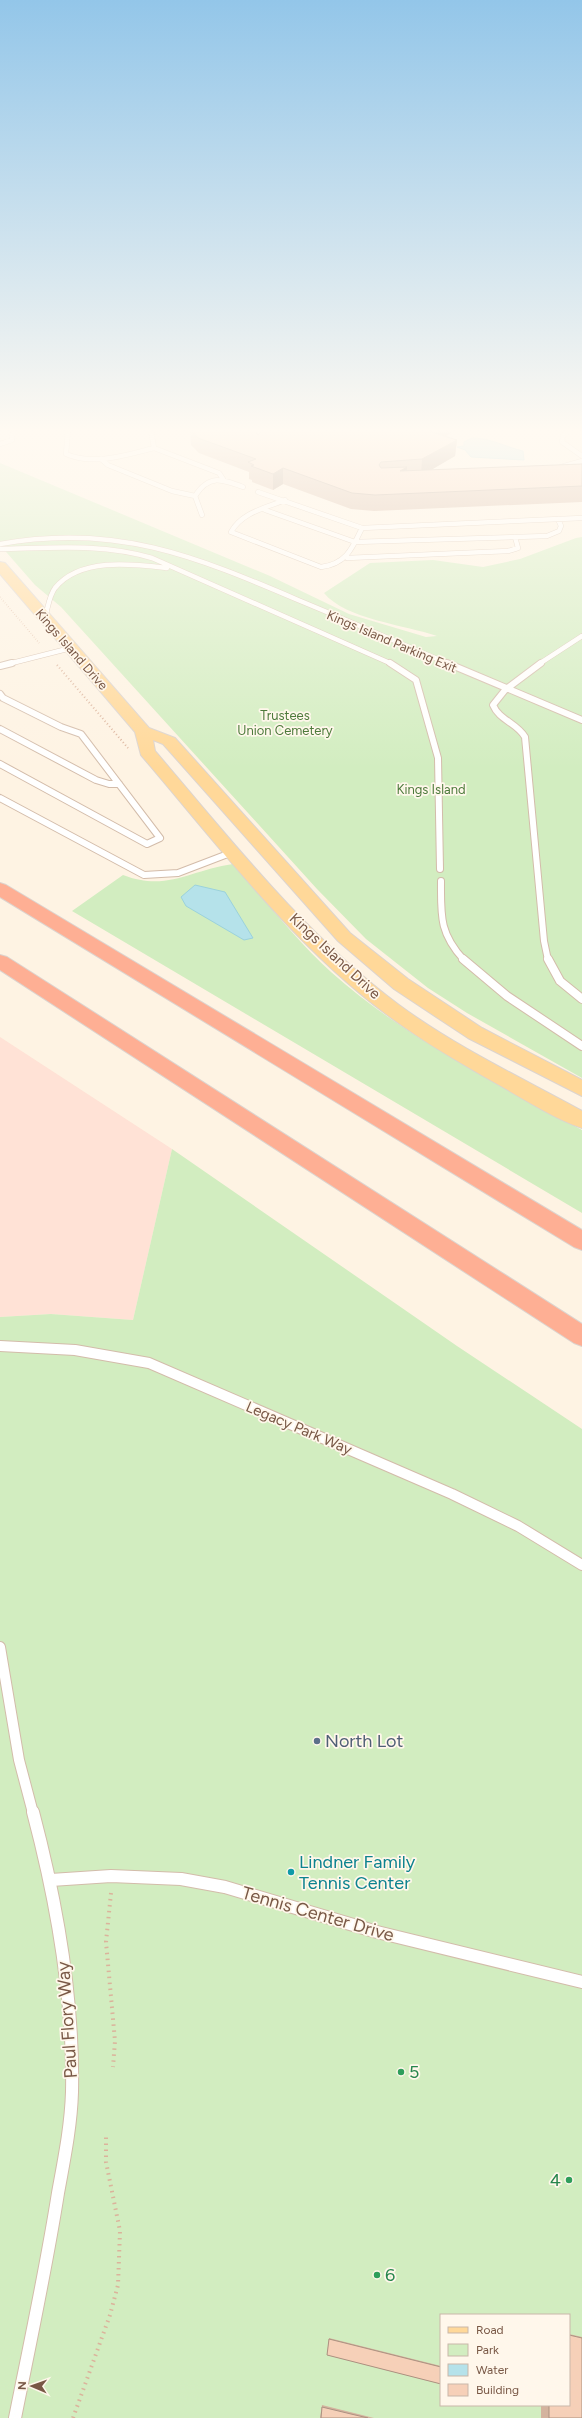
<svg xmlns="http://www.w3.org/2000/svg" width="582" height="2418" font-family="Figtree,sans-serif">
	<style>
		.commercial { fill: #ffe2d6 }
		.green { fill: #d2edc0; fill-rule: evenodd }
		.water { fill: #b5e2ea; stroke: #9bd2dc }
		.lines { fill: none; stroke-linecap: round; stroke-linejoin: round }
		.lane-far4-casing { stroke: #d3bcaa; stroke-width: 5.5 }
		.lane-far3-casing { stroke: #d3bcaa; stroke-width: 8 }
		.lane-far2-casing { stroke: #d3bcaa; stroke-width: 10 }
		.lane-far1-casing { stroke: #d3bcaa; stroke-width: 12 }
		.lane-casing { stroke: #d3bcaa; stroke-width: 14 }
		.primary-casing { stroke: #dcd4cf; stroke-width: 2 }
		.highway-casing { stroke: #dcd4cf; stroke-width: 2 }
		.path-far2 { stroke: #dbb39b; stroke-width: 1.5; stroke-dasharray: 0.5 2; stroke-linecap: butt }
		.path-far1 { stroke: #dbb39b; stroke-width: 2; stroke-dasharray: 1 2.5; stroke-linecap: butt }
		.path { stroke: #dbb39b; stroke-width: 4; stroke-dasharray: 1.5 4.5; stroke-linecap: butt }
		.lane-far4 { stroke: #fff; stroke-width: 4.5 }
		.lane-far3 { stroke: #fff; stroke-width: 6 }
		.lane-far2 { stroke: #fff; stroke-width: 8 }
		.lane-far1 { stroke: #fff; stroke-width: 10 }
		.lane { stroke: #fff; stroke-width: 12 }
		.primary { fill: #ffd899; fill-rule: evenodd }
		.highway { fill: #feaf94; fill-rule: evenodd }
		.wall { fill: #d4b39e }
		.shaded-wall { fill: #ac9281 }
		.building { fill: #f6d0b8; stroke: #ac9281 }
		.service-dot { fill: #5c6f8a; stroke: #fff7eb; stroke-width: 1.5 }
		.culture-dot { fill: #0f9aa8; stroke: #fff7eb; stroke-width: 1.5 }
		.leisure-dot { fill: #2e9e5b; stroke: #fff7eb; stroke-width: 1.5 }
		.labels { text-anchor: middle; stroke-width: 3.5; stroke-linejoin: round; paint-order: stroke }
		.far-street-label { font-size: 13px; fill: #795846; stroke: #fff7eb }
		.far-park-label { font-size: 13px; fill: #4d7a3b; stroke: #fff7eb }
		.street-label { font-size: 15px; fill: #795846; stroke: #fff7eb }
		.near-service-label { font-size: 18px; fill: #4e5e75; stroke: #fff7eb; text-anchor: start }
		.near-culture-label { font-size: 18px; fill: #0d838f; stroke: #fff7eb; text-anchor: start }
		.near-street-label { font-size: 18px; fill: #795846; stroke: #fff7eb }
		.near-leisure-label { font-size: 18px; fill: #27864d; stroke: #fff7eb; text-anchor: start }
	</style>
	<rect width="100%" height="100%" fill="#fef3e3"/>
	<path class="commercial" d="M0 1037 172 1149 133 1320 51 1314 0 1317Z"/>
	<path class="green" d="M0 463 270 576 349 614 426 637 437 636C405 625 345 619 324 593L370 563 433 560 483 567 520 559 576 538 582 537V1078L467 1013 428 988 366 939 317 889 61 607 35 585 0 545Z
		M233 864C265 900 295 939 331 972 403 1037 498 1083 582 1130V1213L72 911 123 875C167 892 190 870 233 864Z
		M172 1149 457 1346 582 1429V2418H0V1317L51 1314 133 1320ZM441 2315H569V2405H441Z"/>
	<path class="water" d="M472 438C491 438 505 447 523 451L524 460 471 457 465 450 457 447 464 446V442Z
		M195 885 225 892 253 938 244 940 186 906 181 897Z"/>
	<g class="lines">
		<g class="lane-far4-casing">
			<path id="lane-far4" d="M68 430 66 454C94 466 126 455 154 448
				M151 430 154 448 219 473 223 479
				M571 430 563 435 562 442 582 456
				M0 444 12 440 13 430
				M101 459 108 465 172 491 195 496
				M561 467 582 461
				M258 492 362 528 582 518
				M285 500C266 508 242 512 231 532L321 567C346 564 352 549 362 528
				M265 510 355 542 547 536 559 531 561 526 558 519
				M202 515 195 496C209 474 222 479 243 487
				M0 544C115 523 195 556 298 600 349 621 399 643 449 664
				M0 549C52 548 102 543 152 558L392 664
				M347 558 508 551 518 548 515 537
				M45 617C48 608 49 596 55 588 80 557 133 564 167 568
				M8 664 71 648
				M539 664 582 636"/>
		</g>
		<g class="lane-far3-casing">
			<path id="lane-far3" d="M390 663 416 680 438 758 440 869
				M447 663 582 720
				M541 663 505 690 493 705C499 720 517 723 525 737L544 941 548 960
				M0 666 12 663
				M0 694 3 698 61 727 81 734 160 838 147 844 0 764
				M0 729 96 780 109 784H119
				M0 798 144 875 178 873 233 852
				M441 881C441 915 439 933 464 960"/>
		</g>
		<g class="lane-far2-casing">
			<path id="lane-far2" d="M463 959 507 996 582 1046
				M548 959 560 981 582 999"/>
		</g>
		<g class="lane-far1-casing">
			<path id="lane-far1" d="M0 1346 75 1350 149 1363 452 1494 518 1526 582 1565
				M0 1647 19 1760 33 1813"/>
		</g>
		<g class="lane-casing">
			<path id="lane" d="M51 1880 111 1876 181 1879 225 1887 377 1932 582 1982
				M15 2418C30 2343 46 2269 58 2193 64 2160 71 2126 72 2092 74 1997 57 1903 33 1812"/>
		</g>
		<g class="primary-casing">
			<path id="primary" d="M0 562 5 563 149 728 175 738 350 933 408 979 482 1028 582 1080V1096L468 1038 394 989 338 941 163 744 153 740 155 751C231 840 305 935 399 1005 456 1047 520 1077 582 1111V1128C555 1119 524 1099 499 1085 460 1063 422 1041 386 1014 291 943 218 845 141 755L135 732 0 574Z"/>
		</g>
		<g class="highway-casing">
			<path id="highway" d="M0 883 6 885 582 1230V1250L574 1247 0 897Z
				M0 955 7 957 582 1324V1346L574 1343 0 970Z"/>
		</g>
		<path class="path-far2" d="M0 597 40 644"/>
		<path class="path-far1" d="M57 665 128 748"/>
		<path class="path" d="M111 1893 106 1942 115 2041 113 2067
			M73 2418 110 2315 118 2285 120 2231 106 2162V2134"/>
		<use href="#lane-far4" class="lane-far4"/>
		<use href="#lane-far3" class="lane-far3"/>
		<use href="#lane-far2" class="lane-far2"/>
		<use href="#lane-far1" class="lane-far1"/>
		<use href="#lane" class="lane"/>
		<use href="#primary" class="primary"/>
		<use href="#highway" class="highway"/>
	</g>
	<path class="wall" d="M190 430H254L258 435 259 434V430H451V433L446 436 457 440 455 456 430 470 582 464V502L374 511 351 509 283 484 273 490 252 482V480L249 479V472L199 453 191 445Z
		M569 2334 582 2337V2418H541V2405H569Z
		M329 2338 441 2366V2384L327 2355Z
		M322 2405 374 2418H320Z"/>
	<path class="shaded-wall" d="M429 430H451V433L427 447Z
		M457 440 455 456 421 476 422 459Z
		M407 467 406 484 400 471Z
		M283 468V484L273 490V474Z"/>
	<path class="building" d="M191 430H254L258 435 261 432V430H429L428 431 457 440 422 459 381 462 379 465 381 468 407 467 400 471 582 464V486L375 495 352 493 283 468 273 474 251 466 254 465 248 462 256 459 198 438Z
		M569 2335 582 2338V2418H549V2405H569Z
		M329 2339 441 2367V2384L327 2355Z
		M322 2407 351 2414 368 2418H321Z"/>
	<linearGradient id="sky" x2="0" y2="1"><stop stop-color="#93c6e9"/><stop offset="0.56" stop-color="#fffaf2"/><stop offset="1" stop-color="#fffaf2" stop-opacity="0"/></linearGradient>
	<rect width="582" height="769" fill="url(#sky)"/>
	<circle class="service-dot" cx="317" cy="1741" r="4"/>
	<circle class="culture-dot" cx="291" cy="1872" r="4"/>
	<g class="leisure-dot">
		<circle cx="401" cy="2072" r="4"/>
		<circle cx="569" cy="2180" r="4"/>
		<circle cx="377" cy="2275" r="4"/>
	</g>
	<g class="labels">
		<g class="far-street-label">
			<text transform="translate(392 641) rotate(23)" y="5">Kings Island Parking Exit</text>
			<text transform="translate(72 649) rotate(49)" y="5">Kings Island Drive</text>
		</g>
		<g class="far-park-label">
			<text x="285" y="720">Trustees<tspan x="285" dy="15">Union Cemetery</tspan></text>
			<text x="431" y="794">Kings Island</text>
		</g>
		<g class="street-label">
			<text transform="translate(335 956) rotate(43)" y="5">Kings Island Drive</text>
			<text transform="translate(299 1428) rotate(23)" y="5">Legacy Park Way</text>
		</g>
		<g class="near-service-label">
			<text x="325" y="1747">North Lot</text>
		</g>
		<g class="near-culture-label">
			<text x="299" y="1868">Lindner Family<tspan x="299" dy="21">Tennis Center</tspan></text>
		</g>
		<g class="near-street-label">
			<text transform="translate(318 1914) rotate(16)" y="6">Tennis Center Drive</text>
			<text transform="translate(67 2020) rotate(-94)" y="6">Paul Flory Way</text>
		</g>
		<g class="near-leisure-label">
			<text x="409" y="2078">5</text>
			<text x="561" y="2186" text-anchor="end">4</text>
			<text x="385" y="2281">6</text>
		</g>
	</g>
	<rect x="440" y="2314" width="130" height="92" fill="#fff7eb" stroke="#c9b7a9"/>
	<rect x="448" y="2327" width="20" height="6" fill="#ffd899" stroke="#c9b7a9"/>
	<text x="476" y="2334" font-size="12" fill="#795846">Road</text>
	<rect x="448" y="2344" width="20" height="12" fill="#d2edc0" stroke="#c9b7a9"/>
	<text x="476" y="2354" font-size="12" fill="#795846">Park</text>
	<rect x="448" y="2364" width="20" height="12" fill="#b5e2ea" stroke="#c9b7a9"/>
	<text x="476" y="2374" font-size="12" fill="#795846">Water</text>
	<rect x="448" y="2384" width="20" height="12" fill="#f6d0b8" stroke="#c9b7a9"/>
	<text x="476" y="2394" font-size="12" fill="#795846">Building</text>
	<g transform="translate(32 2386) rotate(272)" stroke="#fff7eb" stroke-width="3" paint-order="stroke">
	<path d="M0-3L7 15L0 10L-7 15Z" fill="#795846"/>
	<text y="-6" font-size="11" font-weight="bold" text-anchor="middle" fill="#795846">N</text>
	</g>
</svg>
